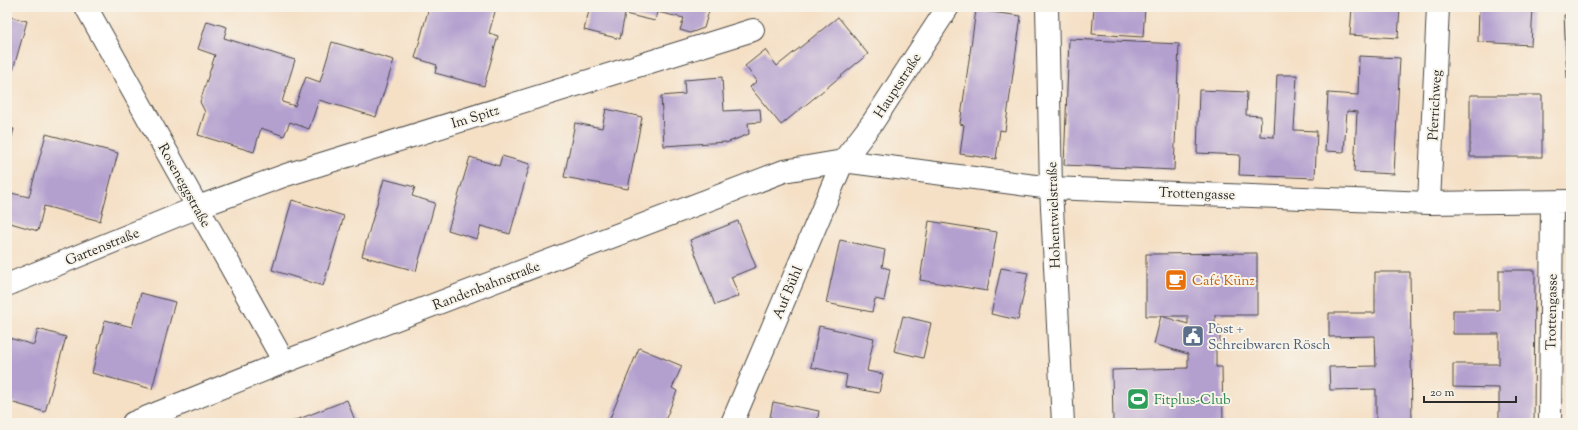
<svg xmlns="http://www.w3.org/2000/svg" width="1578" height="430" font-family="'Sorts Mill Goudy',serif">
	<style>
		.building { fill: #b4a0cf }
		.lines { fill: none; stroke-linecap: round; stroke-linejoin: round }
		.minor-casing { stroke: #494642; stroke-width: 24 }
		.minor { stroke: #fff; stroke-width: 22 }
		.labels { text-anchor: middle; stroke-width: 4; stroke-linejoin: round; paint-order: stroke }
		.street-label { font-size: 14px; fill: #2b2b2b; stroke: #f7f3e8 }
		.food-label { font-size: 14px; fill: #c56008; stroke: #f7f3e8; text-anchor: start }
		.service-label { font-size: 14px; fill: #4e5e75; stroke: #f7f3e8; text-anchor: start }
		.leisure-label { font-size: 14px; fill: #27864d; stroke: #f7f3e8; text-anchor: start }
	</style>
	<rect width="100%" height="100%" fill="#f7f3e8"/>
	<filter id="ink" filterUnits="userSpaceOnUse"><feTurbulence type="fractalNoise" baseFrequency=".025" numOctaves="2"/><feDisplacementMap in="SourceGraphic" scale="8" xChannelSelector="R" yChannelSelector="G"/><feConvolveMatrix kernelMatrix="1 2 1 2 8 2 1 2 1" color-interpolation-filters="sRGB"/></filter>
	<filter id="wash" filterUnits="userSpaceOnUse"><feTurbulence type="fractalNoise" baseFrequency=".012" numOctaves="4" result="noise"/><feDisplacementMap in="SourceGraphic" scale="16" xChannelSelector="R" yChannelSelector="G"/><feGaussianBlur stdDeviation="0.9" result="paint"/><feColorMatrix in="noise" values="0 0 0 0 0 0 0 0 0 0 0 0 0 0 0 0 0 1.4 0 .05"/><feComposite in="paint" operator="in"/></filter>
	<g filter="url(#wash)">
		<rect width="100%" height="100%" fill="#f5e0c6"/>
		<g id="blocks">
			<path class="building" d="M429 7 496 8 489 33 498 36 484 86 435 73 437 65 415 58Z
				M590 7H710L704 28 690 33 680 30 684 18 657 12 655 21 625 14 620 39 584 30Z
				M1094 7H1145L1143 37 1092 34Z
				M1352 7H1400L1398 38 1350 35Z
				M1479 7H1533L1531 45 1478 42Z
				M976 10 1021 16 1005 131 1000 130 996 159 960 154 964 125 960 124Z
				M1564 15H1571V78H1567Z
				M7 16 27 21 13 70 7 68Z
				M838 17 868 54 781 125 750 87 757 81 745 66 765 50 777 66Z
				M207 21 227 27 224 38 295 60 282 102 295 106 306 77 320 82 332 42 394 60 376 117 319 100 309 129 290 122 284 136 261 128 254 152 198 135 205 112 200 102 215 55 198 49Z
				M1069 39 1179 44 1174 170 1064 165Z
				M1359 56 1400 58 1394 174 1354 172 1357 112 1347 111 1344 152 1325 151 1328 93 1358 95Z
				M1277 75H1297L1294 130 1317 131 1315 178 1239 175 1240 155 1197 153 1199 90 1247 92 1246 115 1261 116 1260 136 1274 137Z
				M722 77 724 111 760 109 761 122 748 123 749 134 726 143V142L664 146 661 96 685 94 684 80Z
				M1470 95H1542V157H1470Z
				M606 109 642 117 628 189 564 177 575 123 602 128Z
				M7 127 14 129 7 153Z
				M46 134 118 153 100 221 44 206 38 231 7 222V203L11 193 29 197Z
				M502 156 530 164 510 234 481 226 477 239 448 230 470 157 499 166Z
				M384 179 415 187 412 196 435 203 416 271 362 256Z
				M292 200 344 216 323 286 272 270Z
				M738 221 756 267 731 277 739 296 715 305 690 240Z
				M929 221 997 232 987 291 920 280Z
				M840 240 885 250 882 267 890 269 884 301 875 299 872 312 826 303Z
				M1257 253V315H1215V326H1220V348H1216V367H1222L1223 423H1113L1112 370 1188 368V354L1154 344 1161 316 1188 324V316H1146V254Z
				M1001 268 1028 273 1018 320 991 314Z
				M1499 270H1535L1534 423H1499V388L1453 387V364H1499V334H1453V310H1499Z
				M1375 272H1410L1412 423H1376V389L1330 390 1329 367 1376 366 1375 336 1329 337V313H1375Z
				M141 293 175 302 152 389 92 373 105 320 132 327Z
				M903 316 931 323 923 358 894 351Z
				M819 326 874 338 867 371 883 374 879 393 845 387 847 375 811 367Z
				M38 329 66 337 45 412 7 401V344L9 338 34 345Z
				M639 348 682 366 672 388 677 391 664 423H608Z
				M347 400 356 423H289Z
				M773 402 819 411 817 423H769Z"/>
		</g>
	</g>
	<g filter="url(#ink)">
		<use href="#blocks" fill-opacity="0" stroke="#494642" stroke-width="1"/>
		<g class="lines">
			<g class="minor-casing">
				<path id="minor" d="M86 7 284 362
					M1047 7 1051 188 1063 423
					M1429 203 1438 7
					M7 285 198 207 286 175 753 30
					M133 423 284 362 784 171 843 161 1051 188 1429 203 1571 201
					M732 423 843 161 873 122 948 7
					M1550 423 1552 202"/>
			</g>
			<use href="#minor" class="minor"/>
		</g>
	</g>
	<defs>
		<g id="cafe-square" transform="scale(1.15)"><rect x="-9" y="-9" width="18" height="18" rx="4" fill="#e8710a" stroke="#f7f3e8"/><path d="M-5.5-4.5H6V0H3Q3 3.5 0 3.5H-2.5Q-5.5 3.5-5.5 0ZM3-3.2v2h1.7v-2ZM-6 4.5H4V6H-6Z" fill="#fff"/></g>
		<g id="civic-square" transform="scale(1.15)"><rect x="-9" y="-9" width="18" height="18" rx="4" fill="#5c6f8a" stroke="#f7f3e8"/><path d="M-.6-6.5H3V-4.5H.6V-3L4-1V1h2V6H-6V1h2V-1L-.6-3ZM-1.2 2.5V6h2.4V2.5Z" fill="#fff"/></g>
		<g id="stadium-square" transform="scale(1.15)"><rect x="-9" y="-9" width="18" height="18" rx="4" fill="#2e9e5b" stroke="#f7f3e8"/><path d="M0-5a6.5 5 0 1 0 0 10a6.5 5 0 1 0 0-10ZM-3.5-1.8h7v3.6h-7Z" fill="#fff"/></g>
	</defs>
	<g fill-rule="evenodd">
		<use href="#cafe-square" x="1176" y="280"/>
		<use href="#civic-square" x="1193" y="336"/>
		<use href="#stadium-square" x="1138" y="399"/>
	</g>
	<g class="labels">
		<g class="street-label">
			<text transform="translate(897 85) rotate(-57)" y="5">Hauptstraße</text>
			<text transform="translate(1434 105) rotate(-87)" y="5">Pferrichweg</text>
			<text transform="translate(475 116) rotate(-17)" y="5">Im Spitz</text>
			<text transform="translate(185 185) rotate(61)" y="5">Roseneggstraße</text>
			<text transform="translate(1197 193) rotate(2)" y="5">Trottengasse</text>
			<text transform="translate(1053 215) rotate(-92)" y="5">Hohentwielstraße</text>
			<text transform="translate(102 246) rotate(-22)" y="5">Gartenstraße</text>
			<text transform="translate(486 285) rotate(-21)" y="5">Randenbahnstraße</text>
			<text transform="translate(787 292) rotate(-67)" y="5">Auf Bühl</text>
			<text transform="translate(1551 312) rotate(-89)" y="5">Trottengasse</text>
		</g>
		<g class="food-label">
			<text x="1192" y="285">Café Künz</text>
		</g>
		<g class="service-label">
			<text x="1208" y="333">Post +<tspan x="1208" dy="16">Schreibwaren Rösch</tspan></text>
		</g>
		<g class="leisure-label">
			<text x="1154" y="404">Fitplus-Club</text>
		</g>
	</g>
	<rect width="1578" height="430" fill="none" stroke="#f7f3e8" stroke-width="24"/>
	<path d="M1424 396v6h92v-6" fill="none" stroke="#2b2b2b" stroke-width="2"/>
	<text x="1430" y="396" font-size="12" fill="#2b2b2b" stroke="#f7f3e8" stroke-width="3" paint-order="stroke">20 m</text>
</svg>
